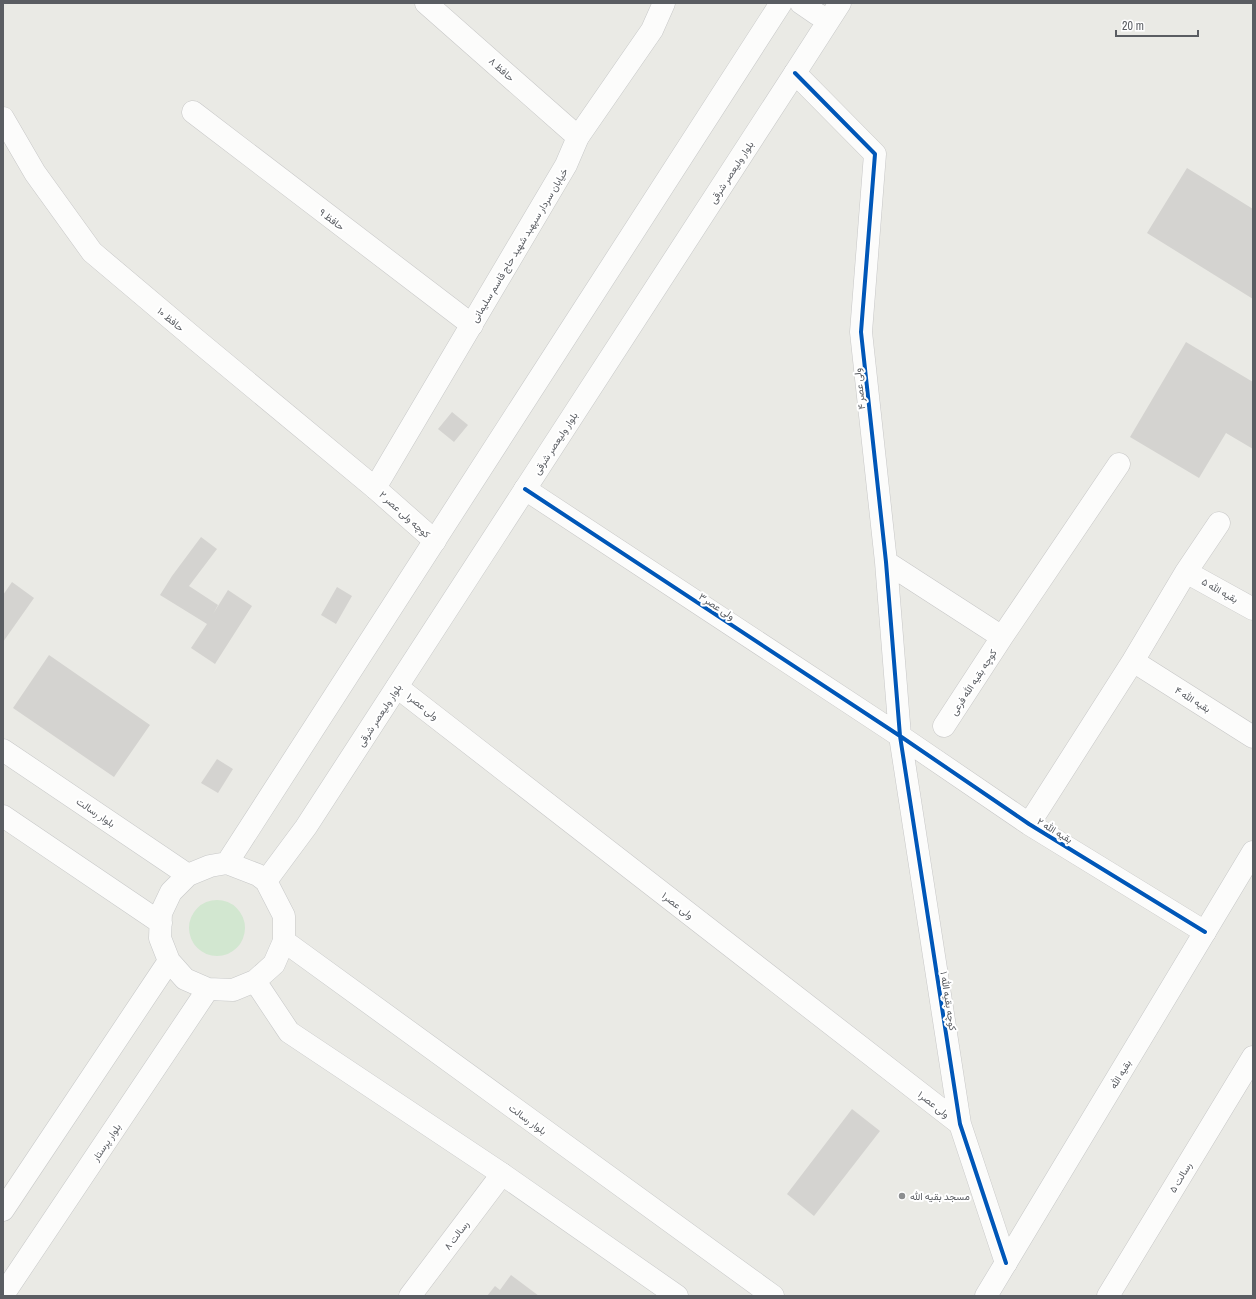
<svg xmlns="http://www.w3.org/2000/svg" width="1256" height="1299" font-family="'Archivo Narrow',Vazirmatn,sans-serif">
	<style>
		.green { fill: #d2e7d0 }
		.building { fill: #d4d3d0 }
		.lines { fill: none; stroke-linecap: round; stroke-linejoin: round }
		.street-casing { stroke: #c7c7c7; stroke-width: 23 }
		.secondary-casing { stroke: #c7c8c8; stroke-width: 23 }
		.street { stroke: #fcfcfb; stroke-width: 22 }
		.secondary { stroke: #fcfcfb; stroke-width: 22 }
		.cycleway-casing { stroke: #fff; stroke-width: 6 }
		.cycleway { stroke: #0057b8; stroke-width: 4 }
		.poi-dot { fill: #8c8e90; stroke: #fff; stroke-width: 1.5 }
		.labels { text-anchor: middle; stroke-width: 4; stroke-linejoin: round; paint-order: stroke }
		.street-label { font-size: 10px; fill: #5a5d62; stroke: #fff }
		.poi-label { font-size: 10px; fill: #5a5d62; stroke: #fff; text-anchor: start }
	</style>
	<rect width="100%" height="100%" fill="#eaeae5"/>
	<path class="green" d="M189 928a28 28 0 1 1 56 0a28 28 0 1 1-56 0Z"/>
	<path class="building" d="M1187 168 1253 209V299L1147 233Z
		M1186 342 1253 382V449L1226 433 1199 478 1130 437Z
		M452 412 468 425 454 442 438 429Z
		M201 537 217 549 189 586 218 605 213 614 228 590 252 606 215 664 191 648 207 624 160 595 172 576Z
		M12 582 34 598 3 642V595Z
		M337 587 352 596 336 624 321 615Z
		M49 655 150 725 114 777 13 708Z
		M217 759 233 769 218 793 201 783Z
		M852 1109 880 1131 814 1216 787 1194Z
		M511 1275 539 1296H487L495 1286 500 1290Z"/>
	<g class="lines">
		<g class="street-casing">
			<path id="street" d="M426 3 578 137
				M795 73 875 154 861 332 886 562 900 736 960 1124 1006 1263
				M193 112 472 325
				M3 118 35 173 92 252 194 338 375 488 435 541
				M525 489 900 736 1029 824 1205 932
				M886 562 1002 637
				M1186 572 1253 609
				M1133 661 1253 737
				M397 687 960 1124
				M944 726 1002 637 1119 464
				M1029 824 1133 661 1186 572 1219 523
				M410 1296 502 1174
				M1108 1296 1253 1057"/>
		</g>
		<g class="secondary-casing">
			<path id="secondary" d="M801 3 817 14 829 20
				M375 488 566 165 578 137 652 30 664 3
				M3 750 188 875
				M3 816 161 923
				M227 863 781 3
				M227 863 258 875 266 881 284 916V941L274 964 255 981 233 990 208 989 185 979 169 961 160 938 161 913 171 892 188 875 210 866Z
				M266 881 306 827 795 73 840 3
				M284 941 773 1296
				M255 981 289 1032 502 1174 677 1296
				M3 1210 169 961
				M3 1295 208 989
				M986 1296 1253 852"/>
		</g>
		<use href="#street" class="street"/>
		<use href="#secondary" class="secondary"/>
		<g class="cycleway-casing">
			<path id="cycleway" d="M795 73 875 154 861 332 886 562 900 736 960 1124 1006 1263
				M525 489 900 736 1029 824 1205 932"/>
		</g>
		<use href="#cycleway" class="cycleway"/>
	</g>
	<circle class="poi-dot" cx="902" cy="1196" r="4"/>
	<g class="labels">
		<g class="street-label">
			<text transform="translate(502 69) rotate(42)" y="4">حافظ ۸</text>
			<text transform="translate(731 172) rotate(-57)" y="4">بلوار ولیعصر شرقی</text>
			<text transform="translate(332 219) rotate(37)" y="4">حافظ ۹</text>
			<text transform="translate(519 245) rotate(-59)" y="4">خیابان سردار سپهبد شهید حاج قاسم سلیمانی</text>
			<text transform="translate(171 319) rotate(40)" y="4">حافظ ۱۰</text>
			<text transform="translate(859 389) rotate(-96)" y="4">ولی عصر ۴</text>
			<text transform="translate(555 443) rotate(-57)" y="4">بلوار ولیعصر شرقی</text>
			<text transform="translate(405 514) rotate(42)" y="4">کوچه ولی عصر ۲</text>
			<text transform="translate(1220 590) rotate(29)" y="4">بقیه الله ۵</text>
			<text transform="translate(717 606) rotate(33)" y="4">ولی عصر۳</text>
			<text transform="translate(973 682) rotate(-57)" y="4">کوچه بقیه الله فرعی</text>
			<text transform="translate(1193 699) rotate(32)" y="4">بقیه الله ۴</text>
			<text transform="translate(423 706) rotate(38)" y="4">ولی عصر۱</text>
			<text transform="translate(379 715) rotate(-57)" y="4">بلوار ولیعصر شرقی</text>
			<text transform="translate(96 812) rotate(34)" y="4">بلوار رسالت</text>
			<text transform="translate(1055 830) rotate(31)" y="4">بقیه الله ۲</text>
			<text transform="translate(678 905) rotate(38)" y="4">ولی عصر۱</text>
			<text transform="translate(949 1001) rotate(81)" y="4">کوچه بقیه الله ۱</text>
			<text transform="translate(1120 1074) rotate(-59)" y="4">بقیه الله</text>
			<text transform="translate(934 1104) rotate(38)" y="4">ولی عصر۱</text>
			<text transform="translate(528 1119) rotate(36)" y="4">بلوار رسالت</text>
			<text transform="translate(106 1142) rotate(-56)" y="4">بلوار پرستار</text>
			<text transform="translate(1180 1177) rotate(-59)" y="4">رسالت ۵</text>
			<text transform="translate(456 1235) rotate(-53)" y="4">رسالت ۸</text>
		</g>
		<g class="poi-label">
			<text x="910" y="1200">مسجد بقیه الله</text>
		</g>
	</g>
	<rect width="1256" height="1299" fill="none" stroke="#5a5d62" stroke-width="8"/>
	<path d="M1116 30v6h82v-6" fill="none" stroke="#5a5d62" stroke-width="2"/>
	<text x="1122" y="30" font-size="12" fill="#5a5d62" stroke="#ffffff" stroke-width="3" paint-order="stroke">20 m</text>
</svg>
